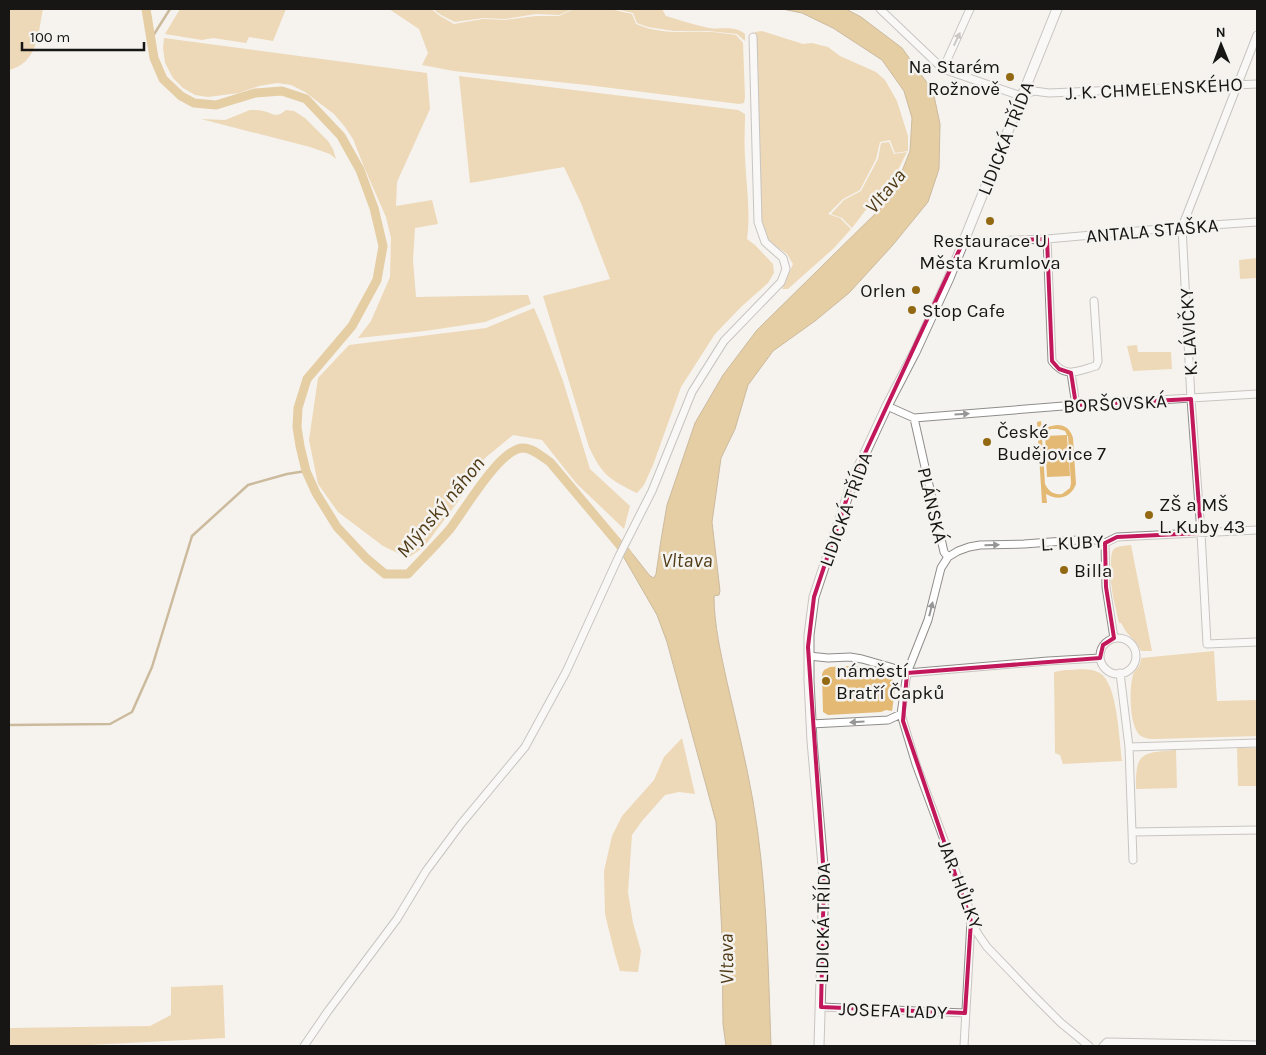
<svg xmlns="http://www.w3.org/2000/svg" width="1266" height="1055" font-family="Karla,sans-serif">
	<style>
		.green { fill: #e3b974; fill-rule: evenodd }
		.water { fill: #d1a04b; stroke: #99773b }
		.lines { fill: none; stroke-linecap: round; stroke-linejoin: round }
		.stream { stroke: #99773b; stroke-width: 2.5 }
		.canal { stroke: #d1a04b; stroke-width: 9 }
		.minor-casing { stroke: #8f8d8a; stroke-width: 9 }
		.tertiary-casing { stroke: #8f8d8a; stroke-width: 11 }
		.minor { stroke: #fff; stroke-width: 7 }
		.tertiary { stroke: #fff; stroke-width: 9 }
		.oneway { fill: #979696 }
		.marked { fill: none; stroke: #c2185b; stroke-width: 4; stroke-linejoin: round }
		.poi-dot { fill: #936812; stroke: #f5f3ef; stroke-width: 2 }
		.labels { text-anchor: middle; stroke-width: 5; stroke-linejoin: round; paint-order: stroke }
		.poi-label { font-size: 19px; fill: #171615; stroke: #f5f3ef; text-anchor: start }
		.street-label { font-size: 19px; fill: #171615; stroke: #f5f3ef }
		.water-label { font-size: 20px; font-style: italic; fill: #503b17; stroke: #f5f3ef }
	</style>
	<rect width="100%" height="100%" fill="#f5f3ef"/>
	<path class="green" d="M9 9H43C38 33 38 63 9 70Z
		M180 9H286L273 41 249 37 246 43 213 38 202 40 165 34Z
		M389 9H431L440 16 454 24 483 19 505 20 536 16H559L572 10 591 9H610L632 14 636 24C661 35 682 31 708 32 717 32 727 34 736 35L743 43 745 97 744 103 739 104 587 85 454 71 422 65 428 53 419 29Z
		M433 9H573L559 15 536 14 505 19 483 18 455 22 441 15Z
		M616 9H662L666 16C680 20 695 25 709 28 721 30 734 25 745 34V41L737 34 708 31H674L648 27 637 23 633 13Z
		M762 31 803 44 812 43 828 47 840 56 876 72 885 80 897 101 908 136V151L895 153 890 140 880 142 876 159 860 190 843 199 828 214 840 218 851 229 834 248 788 289H782L793 264 787 254 771 243 766 235 761 222 757 153V43L755 32Z
		M164 38 427 73 430 109 397 182 396 206 432 200 438 224 415 228 413 260 416 297 528 295 531 304 485 322 425 331 358 338 371 321 390 277 391 238 386 217 364 167 353 139 345 127 334 114 305 92 291 85 277 83 259 86 239 93 208 97 195 95 183 88 173 78 165 63 163 48Z
		M459 76 738 110 745 114C745 129 744 143 745 157 746 185 751 211 747 239L755 245 773 264 774 273 768 283 741 307 715 334 681 387 653 465 644 485 637 493C610 480 602 475 589 447L543 296 610 279 581 203 564 167 470 183Z
		M250 110C254 110 259 110 263 111 273 113 276 119 286 110L294 111 305 118 328 141 333 149 336 159 330 154 310 147 201 119 225 120Z
		M889 142 894 154 907 152 898 170 882 194 865 211 852 228 842 218 831 214 844 200 861 191 878 159 881 143Z
		M1257 258V278L1240 279 1239 260Z
		M534 308 544 331 563 381 590 469 630 506 624 529 576 483 542 440 513 435 485 458 459 500 424 547 408 558 383 546 338 512 318 484 309 440 318 378 349 345 486 328Z
		M1137 345 1138 352H1171L1172 369 1133 371 1127 346Z
		M1041 421 1042 431C1053 422 1069 422 1073 438L1076 484C1071 498 1058 501 1046 494L1047 503H1042L1037 422ZM1051 429H1058L1065 431 1067 435 1045 436 1046 454 1068 453 1067 436H1068L1071 483 1070 488 1062 494C1054 495 1049 492 1045 484L1042 437 1046 432Z
		M1069 458 1070 476 1047 477 1046 459Z
		M1131 545 1152 651H1141C1137 643 1134 640 1128 634 1125 631 1123 626 1121 623H1119L1113 597 1109 567 1111 566C1111 547 1112 547 1131 545Z
		M1214 651 1217 701 1257 700V736L1156 739C1151 739 1146 739 1141 736 1129 728 1129 688 1133 675 1134 671 1137 669 1139 666 1140 665 1141 659 1141 658Z
		M849 666C864 667 893 665 895 687 895 694 893 703 892 711L886 710 881 712 828 715 823 712 822 674 824 670 830 667Z
		M1065 670C1076 670 1090 667 1100 673 1118 685 1119 740 1122 761L1063 764 1060 755 1055 753 1054 672Z
		M682 738 695 794 679 792 665 795 642 821 632 835 628 892 633 923 641 951 638 972 620 971 614 951 605 914 604 871 612 836 622 816 654 780 664 757Z
		M1237 748H1257V786H1238Z
		M1176 750 1177 788 1136 789C1135 751 1143 753 1176 750Z
		M223 985 225 1038 70 1046H9V1028L150 1026 171 1015V987Z"/>
	<path class="water" d="M782 9H846L861 17 902 48 933 91 940 124 939 169 928 202 892 246 849 293 815 321 773 351 748 385 735 429 721 458 712 522 720 591 719 595 714 596C714 625 721 654 727 682 736 721 746 761 753 801 767 882 768 964 771 1046H726L723 1024 722 935 716 822 667 642 657 615 623 556 628 548 650 576 654 578 656 574 661 540 667 505 695 423 723 375 757 330 882 207 896 186 910 151 912 118 904 91 882 60 833 28 802 13Z"/>
	<g class="lines">
		<path class="stream" d="M151 39 170 9
			M9 725 110 724 132 712 152 667 192 536 248 485 287 474 306 471"/>
		<path class="canal" d="M146 9 154 58 163 79 181 96 194 103 216 105 255 93 282 91 306 99 341 136 360 170 374 208 383 246 377 280 352 326 307 379 298 408 297 427 300 446 306 471 316 493 337 527 366 558 385 574H408C422 559 437 544 450 529 464 511 500 448 523 448 533 448 542 457 550 462L628 555"/>
		<g class="minor-casing">
			<path id="minor" d="M880 9 943 69 1021 96 1034 91 1049 93 1257 84
				M1257 35 1182 227 1191 399 1201 533 1207 644 1257 642
				M943 69 970 9
				M1047 239 1052 361C1066 379 1077 371 1096 366L1098 361 1094 301
				M963 242 1047 239 1182 227 1257 222
				M1071 373 1076 405
				M887 406 914 418 1076 405 1257 394
				M914 418 944 552 948 557
				M1105 543 1106 587 1114 638
				M1100 656a18 18 0 1 1 36 0a18 18 0 1 1-36 0Z
				M809 656 828 658 850 657 862 659 890 667 907 673 1048 661 1100 658
				M1120 673 1129 747 1133 860
				M811 724 888 720 901 714
				M1129 747 1257 743
				M1132 832 1257 830
				M821 1007 965 1013
				M304 1046 328 1011 397 919 426 871 461 824 525 747 566 672 619 556 652 491 692 392 724 341 781 282 786 269 783 258 765 242 758 222 753 37
				M964 1046 971 921
				M1089 1046 1061 1023 1033 995 987 947 978 934 971 921 968 905 916 764 903 721 901 714 907 673 928 620 941 568 948 557 958 551 969 547 980 545 1024 544 1091 539 1105 543 1117 537 1257 530
				M1103 1046 1107 1042 1257 1045"/>
		</g>
		<g class="tertiary-casing">
			<path id="tertiary" d="M819 1046 824 877 812 741 809 680V635L814 597 854 477 887 406 915 352 949 278 1057 9"/>
		</g>
		<use href="#minor" class="minor"/>
		<use href="#tertiary" class="tertiary"/>
	</g>
	<defs><path id="oneway-solid" d="M-6-.8H1V-3.2L6.5 0L1 3.2V.8H-6Z" transform="scale(1.25)"/></defs>
	<g class="oneway">
		<use href="#oneway-solid" transform="translate(957 39) rotate(-65)"/>
		<use href="#oneway-solid" transform="translate(962 414) rotate(-4)"/>
		<use href="#oneway-solid" transform="translate(992 545) rotate(-2)"/>
		<use href="#oneway-solid" transform="translate(931 609) rotate(-76)"/>
		<use href="#oneway-solid" transform="translate(857 722) rotate(177)"/>
	</g>
	<path d="M0 0H1266V1055H0ZM1047 239 1052 361 1059 369 1071 373 1076 405 1191 399 1201 533 1117 537 1105 543 1106 587 1114 638 1103 645 1100 658 907 673 903 721 971 921 965 1013 821 1007 824 877 808 647 814 597 854 477 963 242Z" fill="#f5f3ef" fill-opacity=".55" fill-rule="evenodd"/>
	<path class="marked" d="M1047 239 1052 361 1059 369 1071 373 1076 405 1191 399 1201 533 1117 537 1105 543 1106 587 1114 638 1103 645 1100 658 907 673 903 721 971 921 965 1013 821 1007 824 877 808 647 814 597 854 477 963 242Z"/>
	<g class="poi-dot">
		<circle cx="1010" cy="77" r="5"/>
		<circle cx="990" cy="221" r="5"/>
		<circle cx="916" cy="290" r="5"/>
		<circle cx="912" cy="310" r="5"/>
		<circle cx="987" cy="442" r="5"/>
		<circle cx="1149" cy="515" r="5"/>
		<circle cx="1064" cy="570" r="5"/>
		<circle cx="826" cy="681" r="5"/>
	</g>
	<g class="labels">
		<g class="poi-label">
			<text x="1000" y="73" text-anchor="end">Na Starém<tspan x="1000" dy="22">Rožnově</tspan></text>
			<text x="990" y="247" text-anchor="middle">Restaurace U<tspan x="990" dy="22">Města Krumlova</tspan></text>
			<text x="906" y="297" text-anchor="end">Orlen</text>
			<text x="922" y="317">Stop Cafe</text>
			<text x="997" y="438">České<tspan x="997" dy="22">Budějovice 7</tspan></text>
			<text x="1159" y="511">ZŠ a MŠ<tspan x="1159" dy="22">L. Kuby 43</tspan></text>
			<text x="1074" y="577">Billa</text>
			<text x="836" y="677">náměstí<tspan x="836" dy="22">Bratří Čapků</tspan></text>
		</g>
		<g class="street-label">
			<text transform="translate(1154 88) rotate(-3)" y="7">J. K. CHMELENSKÉHO</text>
			<text transform="translate(1005 138) rotate(-68)" y="7">LIDICKÁ TŘÍDA</text>
			<text transform="translate(1152 230) rotate(-5)" y="7">ANTALA STAŠKA</text>
			<text transform="translate(1188 332) rotate(-93)" y="7">K. LÁVIČKY</text>
			<text transform="translate(1115 403) rotate(-3)" y="7">BORŠOVSKÁ</text>
			<text transform="translate(933 505) rotate(77)" y="7">PLÁNSKÁ</text>
			<text transform="translate(845 509) rotate(-70)" y="7">LIDICKÁ TŘÍDA</text>
			<text transform="translate(1072 542) rotate(-3)" y="7">L. KUBY</text>
			<text transform="translate(961 884) rotate(69)" y="7">JAR. HŮLKY</text>
			<text transform="translate(822 923) rotate(-89)" y="7">LIDICKÁ TŘÍDA</text>
			<text transform="translate(893 1010) rotate(2)" y="7">JOSEFA LADY</text>
		</g>
		<g class="water-label">
			<text transform="translate(885 191) rotate(-50)" y="7">Vltava</text>
			<text transform="translate(440 507) rotate(-50)" y="7">Mlýnský náhon</text>
			<text x="687" y="567">Vltava</text>
			<text transform="translate(726 959) rotate(-91)" y="7">Vltava</text>
		</g>
	</g>
	<rect width="1266" height="1055" fill="none" stroke="#171615" stroke-width="20"/>
	<g transform="translate(1221 45) rotate(359)" stroke="#f5f3ef" stroke-width="4" paint-order="stroke">
	<path d="M0-4L9 19L0 12L-9 19Z" fill="#171615"/>
	<text y="-8" font-size="14" font-weight="bold" text-anchor="middle" fill="#171615">N</text>
	</g>
	<path d="M22 42v8h122v-8" fill="none" stroke="#171615" stroke-width="2.5"/>
	<text x="30" y="42" font-size="15" fill="#171615" stroke="#f5f3ef" stroke-width="4" paint-order="stroke">100 m</text>
</svg>
